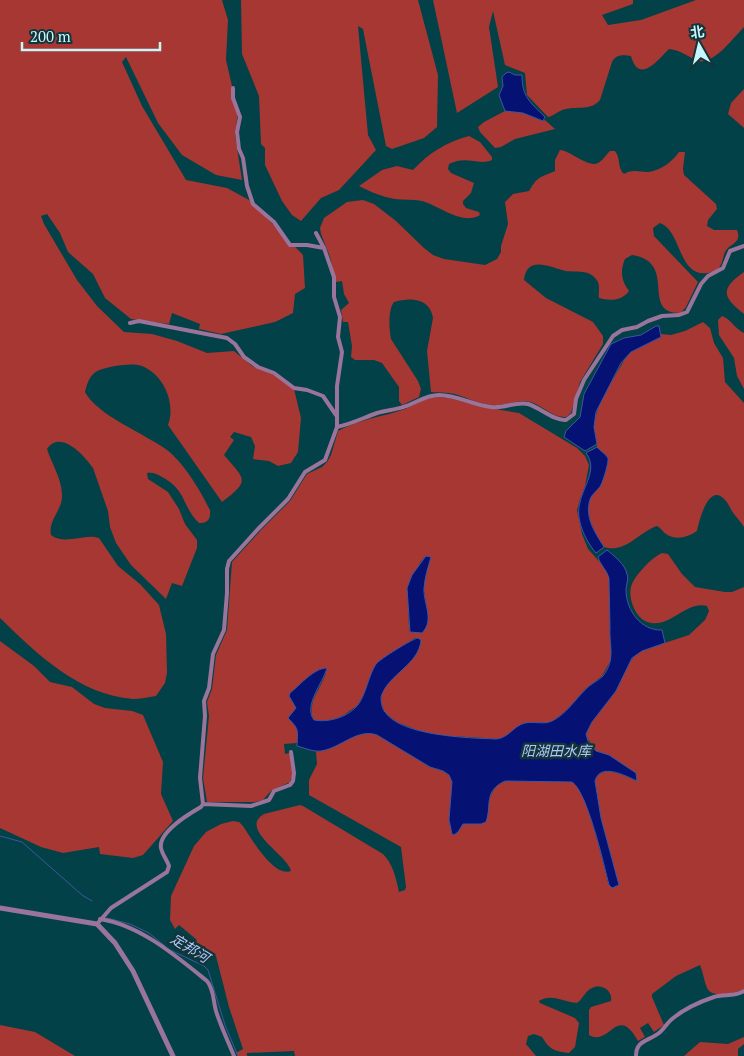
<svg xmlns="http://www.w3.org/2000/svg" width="744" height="1056" font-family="'PT Serif','Noto Sans SC',serif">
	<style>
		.green { fill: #a63733; fill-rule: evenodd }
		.water { fill: #061174; stroke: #40569d }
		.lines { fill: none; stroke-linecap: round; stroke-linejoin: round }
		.stream { stroke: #40569d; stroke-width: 1 }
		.minor { stroke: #9a749b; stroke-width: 4 }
		.tertiary { stroke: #9a749b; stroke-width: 5 }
		.labels { text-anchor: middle; stroke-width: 5; stroke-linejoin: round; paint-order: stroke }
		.water-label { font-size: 14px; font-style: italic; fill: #b1c8fb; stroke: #133438 }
	</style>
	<rect width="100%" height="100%" fill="#024147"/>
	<path class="green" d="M0 0H222L228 20 226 60 238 112 235 135 242 180 216 175 182 155 158 123 126 57 122 62 142 106 186 180 227 188 249 200 303 255 305 288 295 294 293 313 275 322 221 334 199 329 200 324 172 313 169 324 131 319 105 298 93 274 68 252 60 233 47 214 41 216 44 224 77 280 97 306 124 332 152 334 177 341 207 353 234 351 252 366 277 376 294 389 301 418 298 452 291 463 278 466 269 461 253 459 255 446 251 437 234 432 230 437 234 440 224 455C245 480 251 480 222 502L168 425C176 403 164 375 142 366 133 363 123 365 115 366 95 370 90 372 85 392 98 416 144 433 167 450 184 463 200 490 210 510 211 518 208 524 199 523 182 507 187 490 162 477 157 474 153 472 147 473L148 479 168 492 179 509 185 524 197 540V548L182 586 172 583 166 599 131 565 116 543 110 527 108 511 93 468C84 455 60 429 47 449 52 465 63 480 62 498 61 511 48 521 51 535 65 546 84 533 99 538L118 566 140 584 159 605 166 634 167 673 165 683 156 696C148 697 140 699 133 699 79 695 37 654 0 618Z
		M241 0H418L438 75 437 127 424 138 392 149 386 146 363 29 358 26 368 135 376 150 339 190 321 198 301 221 292 215 282 201 265 165V148L261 144 259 96 242 54Z
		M433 0H633V4L602 15 608 25 641 20 696 0H744V27C734 37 714 65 698 61 688 57 681 50 669 49 658 60 639 85 631 56 624 55 616 54 612 62L600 100C590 111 579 106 566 109 559 110 554 116 548 117L527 95 525 73 505 65 493 11 489 27 498 87 457 113Z
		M744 89V128L728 114 731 103Z
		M505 111 523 113 543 121 545 120 555 129 515 139 501 147 495 148 480 132 478 127 484 122Z
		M469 136 480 142 492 157V160C478 166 467 155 449 164L448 169 451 173 474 183 471 193 463 201V204L466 208 479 212 480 215C462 226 438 205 422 201 413 199 404 200 395 199 382 197 371 192 359 186L382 170 397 166 413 170C429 153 446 142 469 136Z
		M560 150C571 151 588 168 598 163 602 161 606 155 610 151H615C621 158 617 168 624 174 633 169 638 172 648 172 660 171 672 162 679 152H685L683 169 684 175 716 204 717 209 708 220 707 226 714 230H737C741 241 735 242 728 248 722 254 724 263 718 269 715 271 712 272 708 273 678 278 682 231 660 223L653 228 654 236 698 282 686 307 681 313C639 314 679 262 632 255L625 259C620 271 621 280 629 291 622 301 610 301 599 298 598 291 601 285 596 279 588 269 577 273 566 271 551 268 527 254 524 280L546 298 593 322 603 336V344L580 382 571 413 566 417C553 418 543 406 531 402 518 399 505 406 492 405 479 404 470 399 458 395 450 392 440 393 431 392L427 351 433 318C430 298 410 297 394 302 388 309 389 330 391 339L418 381 421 389 419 397 402 405 399 401V387L382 363 374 360H355L351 357 352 346 348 322H343L341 310 349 303 344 294 342 281 336 282 330 257 321 234 320 228 324 218 347 202 363 200 374 204 396 221 424 248 433 255 444 259 485 265 497 259 501 252V246L508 224 505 202 513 194 529 191C538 176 539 178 555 171V160Z
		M744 272V314C722 297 720 289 744 272Z
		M722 316C731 319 735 329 744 333V389L737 376 734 358 719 335 718 320Z
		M703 322 710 328 714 343 723 358 725 382 744 403V527C741 522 737 518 734 514 730 509 729 504 725 500 709 481 699 521 697 531 688 537 676 541 666 534 663 532 661 528 657 526 639 532 625 554 604 547 595 532 583 514 591 496 593 491 599 489 601 484 605 477 606 469 608 461L605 455 597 447 594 434V422L600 402 626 357 631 352 661 337V334L671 335 685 331Z
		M438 397 449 398 489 408 519 413 577 448 585 456 589 465 585 486 580 499 577 510 582 534 588 549 606 569 609 578 610 633 612 651 611 660 602 676 585 689 568 709 553 721 545 723 534 722 520 725 512 732 501 739 434 735 417 730 397 722 385 713 381 702 382 693 387 684 416 655 421 642 418 638H415L383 658 358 705 344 715 335 719 325 721 314 720 312 716C309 697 324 686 327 668L290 693V698L294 704 296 709 288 718C298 728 299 729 297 743L284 744 285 754 290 753 293 774 290 782 271 791 263 800 255 802H207L203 778 209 716 207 702 212 689 216 655 227 630 232 562 260 531 290 501 307 474 322 467 327 462 331 455 338 431C359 419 383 417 405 409 416 404 425 398 438 397ZM426 556 431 557 425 572 424 589 426 604 410 632C406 613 410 569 426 556Z
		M662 553 668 554 682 574 695 587 725 592H732L744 587V989C736 993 712 999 707 988 704 981 703 972 700 965L676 976 652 994V997L664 1025 654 1032 648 1023 640 1028 645 1037 638 1041C617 1003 610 1047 589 1035V1010L591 1007 611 1001C613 991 602 983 592 988 585 991 583 999 577 1003 564 1002 551 993 539 1001L540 1003 575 1018 579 1023 575 1047 569 1053C554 1051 550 1050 542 1037L534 1034 528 1036 526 1044 536 1056H295L294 1051 247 1053V1056H238L236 1053 243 1049 229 1007 216 956 204 960 193 944 197 940 179 925 175 929 170 920 171 896 194 846 206 832 221 824 233 821 239 822 243 826C251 838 274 878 291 871 288 855 238 829 264 814L300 805 303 806 383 854C393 864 396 878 399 892L405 890 406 887 401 847 309 795V780L317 764 316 751C337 750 356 727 377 735L430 767 443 771 449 775 452 782 449 820 452 834 458 832 463 824H476L487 819C489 785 498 777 533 780 538 781 543 782 548 782 555 782 569 778 575 783 586 790 605 869 609 885H619L601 818 595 781C600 763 626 776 636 781L609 755 596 751 586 736 589 726 616 691 630 662 636 654 649 648 689 635 705 620 709 611 707 606C685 600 668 632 645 621 635 616 628 598 631 587 634 576 652 557 662 553Z
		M0 641 34 666 50 682 72 687 94 704 105 708 132 711 143 715 163 762 161 794 173 821 143 855 133 858 100 854 99 847 63 853 41 847 0 828Z
		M0 1025 35 1032 75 1056H0Z
		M744 1037V1044L738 1049V1056H684L700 1042 728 1044Z"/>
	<path class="water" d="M509 72 515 75H522C522 97 530 102 545 117L543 121 523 113 505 111 499 95 503 86 502 77 506 73Z
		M656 326H659L661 337 631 352 621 363 596 412 594 427 597 444 585 451 564 437 566 431 580 417 584 394 611 344 624 338 641 335Z
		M597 447C600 451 606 454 608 458 609 462 603 481 601 485 597 492 590 494 589 504 586 520 596 534 604 547L596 553C585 540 575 519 580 502 584 485 598 469 586 453Z
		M607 550C614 556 625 564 627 574 629 579 626 585 626 590 626 610 641 631 662 630L665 643 642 651 632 658 616 691 592 722 586 734 588 741 596 751 609 755 636 773 637 781C626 776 600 762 595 781L601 818 619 885 612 888 609 885C604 865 587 791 572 782L505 781C483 791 492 806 486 822L481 824H463L458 832 454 835 452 834 449 820 452 782 449 775 443 771 430 767 377 735C357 728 341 748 321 751 313 752 305 748 297 746 298 730 299 729 288 718L296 708 289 696 290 693C300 685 314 668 327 668 323 683 303 706 314 720 330 723 353 716 361 700 367 689 369 675 376 664 380 659 412 639 418 638L421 640C419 665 388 674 381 697 381 702 382 709 385 712 401 736 469 738 496 739 509 738 513 726 525 723 534 721 544 725 552 721 565 715 575 700 585 690 590 684 598 681 603 676 616 659 609 646 610 628 610 611 609 595 609 578 607 570 600 565 598 557Z
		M426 556 431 557C428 568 425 576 424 588 423 603 435 620 422 633L410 632 407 588 412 575Z"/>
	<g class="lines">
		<path class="stream" d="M0 836 22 842 82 895 92 901
			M107 918 130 924 149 933 165 946
			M168 949 204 966 208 970 225 1025 238 1056"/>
		<path class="minor" d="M233 88V98L240 117 237 132 239 149 243 158 247 186 253 204 274 222 290 245H307L324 248
			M130 323 139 321 227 338 235 344 244 357 258 367 274 373 294 388 307 390 323 396 336 415
			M337 427C351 424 363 418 377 413 386 410 397 410 406 406 418 402 426 395 439 395 457 395 473 405 491 407 503 409 517 401 528 404 541 408 554 421 566 420L574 414 576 399 584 380 613 336 622 330 637 327 648 321 662 316 679 315 687 312 701 284 708 276 723 268 730 251 744 246
			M203 804 251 806 269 800 274 791 290 785 293 781 294 773 291 752
			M100 919C140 925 176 956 207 981 214 989 213 1001 216 1011 221 1027 228 1041 234 1056
			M97 924 111 908 167 872 169 866C167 860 162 854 161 848 158 832 189 814 201 807L203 804 200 778 205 716 204 701 209 688 213 654 224 630 227 593V569L229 561 258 529 288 499 305 472 325 460 337 427V386L342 352 338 337 340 317 334 297V277L324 248 316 233
			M636 1056C636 1040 649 1041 659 1033 664 1029 667 1023 672 1019 684 1009 699 1002 714 997 723 994 735 997 744 991"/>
		<path class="tertiary" d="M0 908 97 924 115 943 133 971 173 1056"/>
	</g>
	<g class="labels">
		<g class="water-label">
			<text x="556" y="756">阳湖田水库</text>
			<text transform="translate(190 948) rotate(31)" y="5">定邦河</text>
		</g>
	</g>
	<g transform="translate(699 45) rotate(352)" stroke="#133438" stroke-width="4" paint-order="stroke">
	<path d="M0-4L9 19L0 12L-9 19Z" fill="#c7f6fc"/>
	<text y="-8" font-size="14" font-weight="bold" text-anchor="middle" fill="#c7f6fc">北</text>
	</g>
	<path d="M22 42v8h138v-8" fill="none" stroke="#c7f6fc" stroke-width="2.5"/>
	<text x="30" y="42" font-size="15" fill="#c7f6fc" stroke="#133438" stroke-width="4" paint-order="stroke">200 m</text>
</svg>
